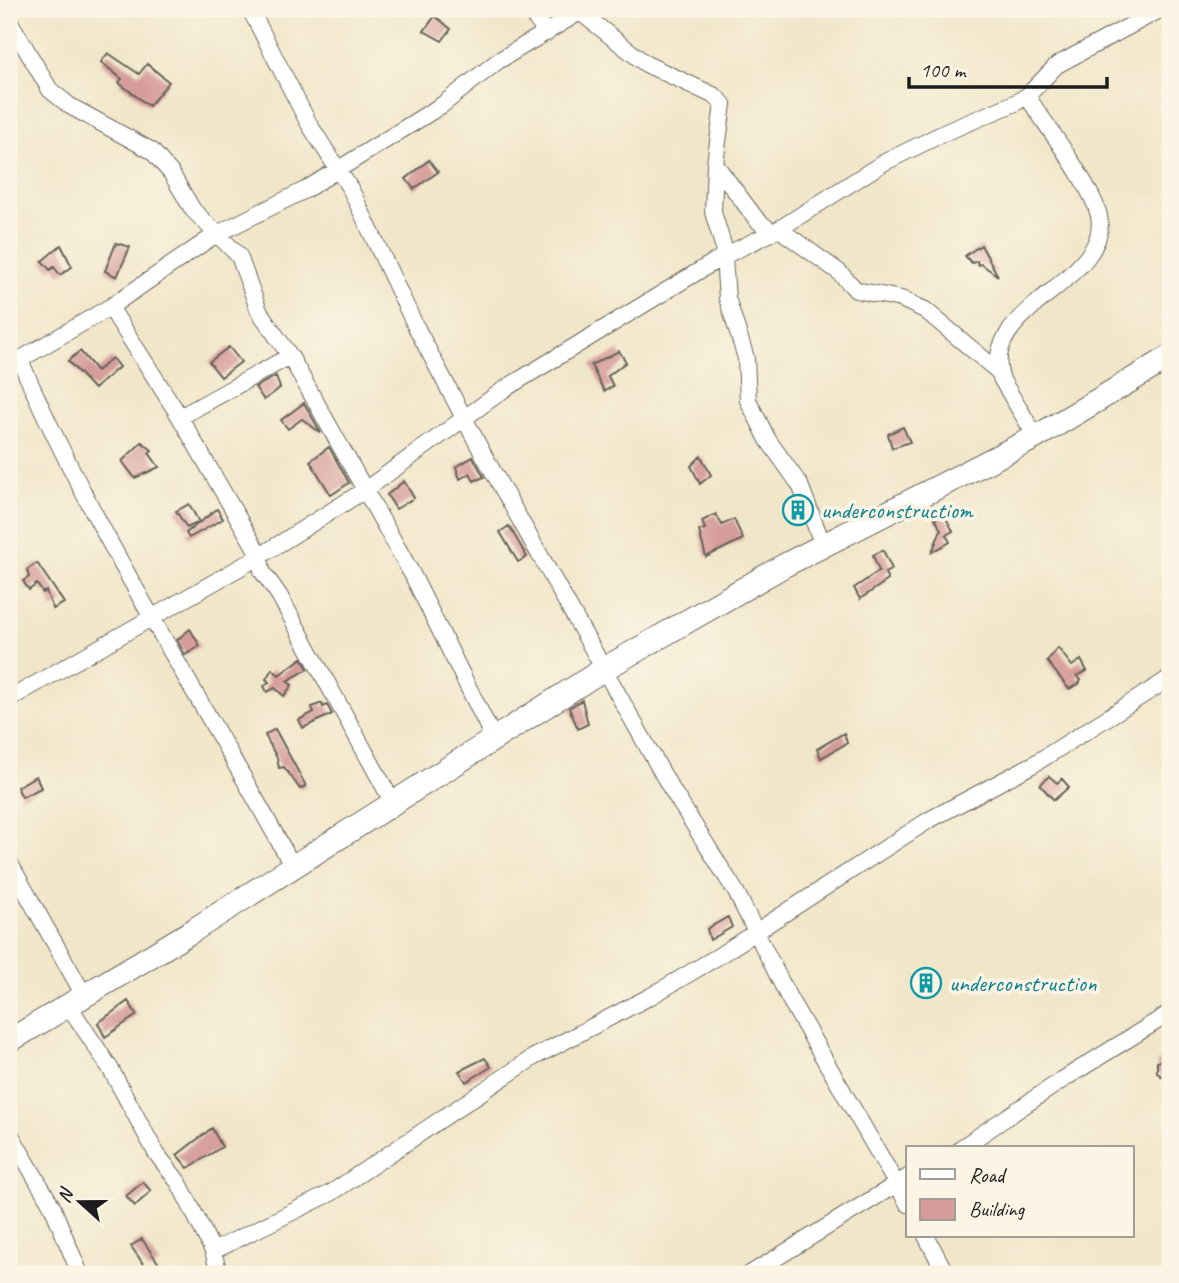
<svg xmlns="http://www.w3.org/2000/svg" width="1179" height="1283" font-family="Caveat,sans-serif">
	<style>
		.building { fill: #d69c9a }
		.lines { fill: none; stroke-linecap: round; stroke-linejoin: round }
		.street-casing { stroke: #666359; stroke-width: 18 }
		.secondary-casing { stroke: #666359; stroke-width: 25 }
		.street { stroke: #fff; stroke-width: 16 }
		.secondary { stroke: #fff; stroke-width: 23 }
		.labels { text-anchor: middle; stroke-width: 7; stroke-linejoin: round; paint-order: stroke }
		.culture-label { font-size: 24px; fill: #0d838f; stroke: #fcf5e5; text-anchor: start }
	</style>
	<rect width="100%" height="100%" fill="#fcf5e5"/>
	<filter id="ink" filterUnits="userSpaceOnUse"><feTurbulence type="fractalNoise" baseFrequency=".0143" numOctaves="2"/><feDisplacementMap in="SourceGraphic" scale="14" xChannelSelector="R" yChannelSelector="G"/><feConvolveMatrix kernelMatrix="1 2 1 2 8 2 1 2 1" color-interpolation-filters="sRGB"/></filter>
	<filter id="wash" filterUnits="userSpaceOnUse"><feTurbulence type="fractalNoise" baseFrequency=".00686" numOctaves="4" result="noise"/><feDisplacementMap in="SourceGraphic" scale="28" xChannelSelector="R" yChannelSelector="G"/><feGaussianBlur stdDeviation="1.57" result="paint"/><feColorMatrix in="noise" values="0 0 0 0 0 0 0 0 0 0 0 0 0 0 0 0 0 1.4 0 .05"/><feComposite in="paint" operator="in"/></filter>
	<g filter="url(#wash)">
		<rect width="100%" height="100%" fill="#f0e6c9"/>
		<g id="blocks">
			<path class="building" d="M435 16 451 29 442 41 424 31Z
				M108 53 139 74 147 64 169 82 149 106 119 83 122 79 101 62Z
				M429 160 438 172 414 189 406 179Z
				M116 243 130 247 117 277 105 271Z
				M61 245 72 267 60 275 54 267 50 270 42 261Z
				M981 245 998 276 981 264 978 265 977 261 972 263 965 256Z
				M229 347 241 362 221 377 209 362Z
				M80 351 97 371 112 358 119 367 94 389 68 361Z
				M619 351 626 362 608 376 613 386 604 391 591 365Z
				M276 376 280 388 264 400 255 387Z
				M304 403 307 408 321 433 302 419 288 429 281 420Z
				M903 427 910 442 892 448 888 434Z
				M142 442 152 450 149 453 159 467 135 478 122 461Z
				M329 447 349 483 331 495 310 461Z
				M701 456 711 475 700 484 691 466Z
				M473 457 484 477 474 481 470 473 460 479 456 467Z
				M404 481 414 498 396 509 387 495Z
				M189 504 199 522 187 528 176 511Z
				M217 509 223 519 189 538 186 533Z
				M941 509 953 531 946 535 950 542 932 552 941 530 933 514Z
				M716 514 722 525 734 519 743 539 706 557 699 531 705 529 702 521Z
				M509 526 527 557 518 562 500 532Z
				M883 550 892 569 885 573 888 580 860 599 854 588 879 571 873 555Z
				M37 563 64 603 53 609 46 591 43 593 37 584 29 590 23 581 29 577 27 570Z
				M190 629 200 646 185 655 177 640Z
				M1058 648 1072 666 1081 660 1087 671 1077 676 1081 680 1079 684 1069 689 1047 661Z
				M302 658 308 669 287 681 292 685 284 696 275 688 267 692 264 686 269 682 266 679 272 669 279 675Z
				M582 700 588 724 578 729 569 708Z
				M322 703 323 707 327 705 332 714 303 728 299 720 314 712 312 707Z
				M275 729 306 786 300 789 284 767 279 768 277 758 265 735Z
				M844 733 847 743 821 758 817 749Z
				M36 776 41 788 22 797 17 787Z
				M1049 776 1057 783 1062 779 1069 787 1054 800 1040 785Z
				M728 917 732 927 710 940 707 929Z
				M128 1001 137 1015 105 1037 98 1023Z
				M1170 1057V1077L1161 1076 1157 1072V1062Z
				M485 1058 491 1067 466 1082 459 1071Z
				M212 1128 222 1147 188 1168 177 1155Z
				M143 1182 151 1191 135 1206 126 1196Z
				M142 1239 159 1264 148 1271 131 1246Z"/>
		</g>
	</g>
	<g filter="url(#ink)">
		<use href="#blocks" fill-opacity="0" stroke="#666359" stroke-width="2"/>
		<g class="lines">
			<g class="street-casing">
				<path id="street" d="M250 9 309 124 351 190 415 325 482 452 669 785 736 892 789 998 908 1204
					M528 9 547 33
					M580 12 646 64 715 96 723 104 715 164 713 212 723 245 727 298 746 358 748 400 768 440 800 485 824 548
					M9 20 50 90 70 106 152 151 171 173 193 210 239 256 259 311 290 356 412 574 493 737
					M1027 96C1045 124 1093 187 1099 216 1112 281 975 310 1002 380L1036 437
					M715 164 757 220 772 232
					M779 229 839 272 856 290 901 299 925 310 998 371
					M110 307 178 414 260 556 262 571 279 595 392 801
					M20 360C96 536 202 698 293 867
					M9 366 110 307 215 235 305 190 442 105 498 61 585 9
					M180 417 290 356
					M9 699 260 556 365 490 506 388 722 257 779 229 883 163 946 132 1015 103 1027 96 1057 65 1161 9
					M9 862 85 997
					M69 1006 110 1068 156 1153 179 1183 213 1251 219 1274
					M9 1132 52 1206 80 1274
					M961 1148 1062 1080 1170 1013
					M926 1236 946 1274
					M213 1251 331 1193 534 1057 651 996 717 957 929 820 1034 764 1170 678
					M750 1274 908 1177"/>
			</g>
			<g class="secondary-casing">
				<path id="secondary" d="M9 1041 189 933 604 669 785 565 1036 437 1170 357"/>
			</g>
			<use href="#street" class="street"/>
			<use href="#secondary" class="secondary"/>
		</g>
	</g>
	<defs>
		<g id="building-ring" transform="scale(1.575)"><circle r="9.5" fill="#fcf5e5" stroke="#0f9aa8" stroke-width="1.5"/><path d="M-4-6H4V6H1V3H-1V6H-4ZM-2.5-4.3h1.7v1.8h-1.7ZM.8-4.3h1.7v1.8H.8ZM-2.5-1h1.7V.8h-1.7ZM.8-1h1.7V.8H.8Z" fill="#0f9aa8"/></g>
	</defs>
	<g fill-rule="evenodd">
		<use href="#building-ring" x="798" y="510"/>
		<use href="#building-ring" x="926" y="983"/>
	</g>
	<g class="labels">
		<g class="culture-label">
			<text x="821" y="518">underconstructiom</text>
			<text x="949" y="991">underconstruction</text>
		</g>
	</g>
	<rect width="1179" height="1283" fill="none" stroke="#fcf5e5" stroke-width="35"/>
	<rect x="906" y="1146" width="228" height="91" fill="#fcf5e5" stroke="#a29e95" stroke-width="2"/>
	<rect x="920" y="1169" width="35" height="10" fill="#ffffff" stroke="#a29e95" stroke-width="2"/>
	<text x="969" y="1182" font-size="21" fill="#1c1c1c">Road</text>
	<rect x="920" y="1199" width="35" height="21" fill="#d69c9a" stroke="#a29e95" stroke-width="2"/>
	<text x="969" y="1216" font-size="21" fill="#1c1c1c">Building</text>
	<g transform="translate(80 1202) rotate(291)" stroke="#fcf5e5" stroke-width="5" paint-order="stroke">
	<path d="M0-5L12 26L0 18L-12 26Z" fill="#1c1c1c"/>
	<text y="-10" font-size="19" font-weight="bold" text-anchor="middle" fill="#1c1c1c">N</text>
	</g>
	<path d="M909 77v10h198v-10" fill="none" stroke="#1c1c1c" stroke-width="3.5"/>
	<text x="920" y="77" font-size="21" fill="#1c1c1c" stroke="#fcf5e5" stroke-width="5" paint-order="stroke">100 m</text>
</svg>
